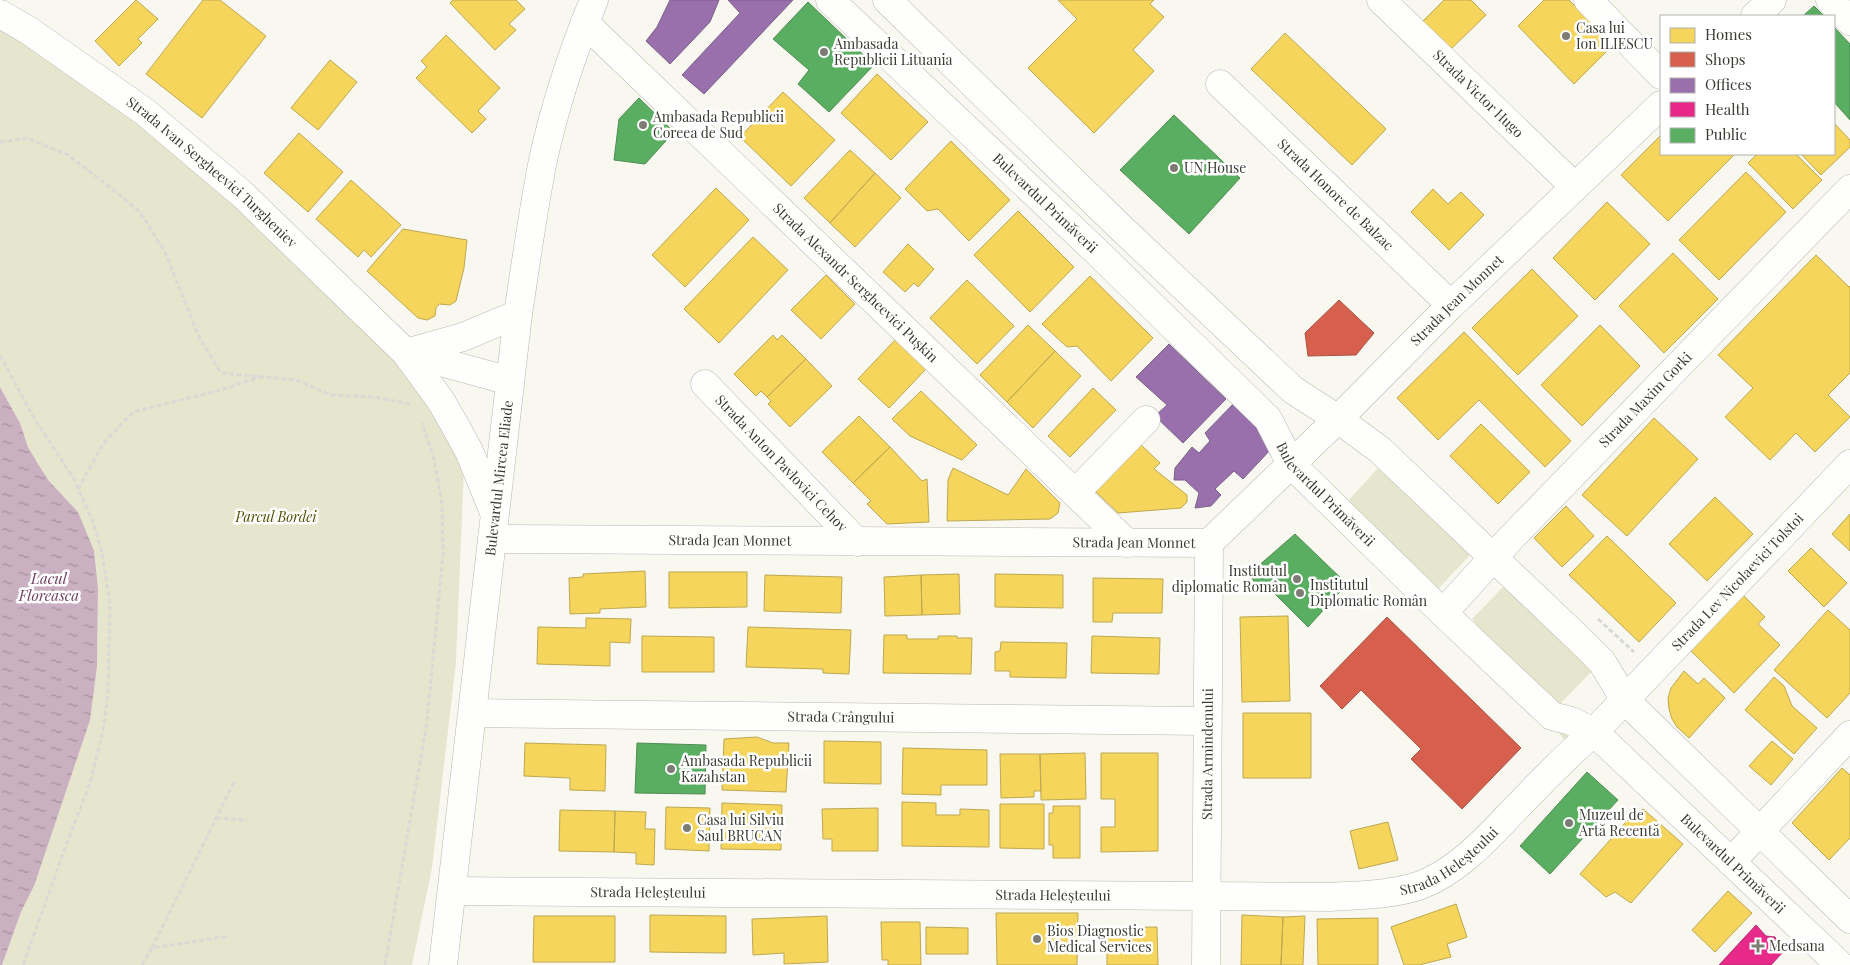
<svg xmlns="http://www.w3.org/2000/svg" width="1850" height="965" font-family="'Playfair Display',serif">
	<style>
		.park { fill: #e6e6ce }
		.water { fill: url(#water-ripples) }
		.homes { fill: #f6d55c; stroke: #bea750 }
		.shops { fill: #d6604d; stroke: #a85546 }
		.offices { fill: #9970ab; stroke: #7d6088 }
		.health { fill: #e7298a; stroke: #b32e70 }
		.public { fill: #5aae61; stroke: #518c54 }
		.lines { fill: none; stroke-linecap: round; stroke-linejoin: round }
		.minor-casing { stroke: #b8b8b2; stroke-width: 29 }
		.path { stroke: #d9d9d6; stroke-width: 3; stroke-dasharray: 5 2.5; stroke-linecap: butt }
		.minor { stroke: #fefefd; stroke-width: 28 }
		.poi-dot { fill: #7d7d76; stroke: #fff; stroke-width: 2 }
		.labels { text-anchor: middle; stroke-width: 5; stroke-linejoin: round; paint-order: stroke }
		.poi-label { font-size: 14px; fill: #3b3b35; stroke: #fff; text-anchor: start }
		.street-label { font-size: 14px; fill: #3b3b35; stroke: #fff }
		.park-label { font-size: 14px; font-style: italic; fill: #534e04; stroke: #fff }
		.water-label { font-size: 15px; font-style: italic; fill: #724167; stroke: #fff }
	</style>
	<defs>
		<pattern id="water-ripples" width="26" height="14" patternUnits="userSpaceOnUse" patternTransform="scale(1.25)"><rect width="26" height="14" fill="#cab0c0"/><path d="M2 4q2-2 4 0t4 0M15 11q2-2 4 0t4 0" fill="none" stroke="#a5909d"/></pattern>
	</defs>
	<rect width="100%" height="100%" fill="#f8f8f0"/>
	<path class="park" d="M0 31 54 59 163 135 364 321 416 388 464 467 456 662 432 868 412 965H2L21 912 34 886 97 666 98 589 78 512 49 481 38 464 28 447 20 423 0 387Z
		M1378 468 1470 555 1438 589 1347 502Z
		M1508 582 1595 668 1558 706 1579 759 1472 619Z"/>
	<path class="water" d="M0 387 20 423 28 447 38 464 49 481 78 512 94 551 98 589 97 666 90 720 34 886 21 912 2 965H0Z"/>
	<path class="homes" d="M136 0 158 19 138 39 142 43 119 66 95 41Z
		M203 0H220L266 36 202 118 146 74Z
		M453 0H516L525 9 509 24 516 30 495 50 450 3Z
		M1058 0H1154L1150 4 1164 17 1133 50 1154 71 1094 133 1028 68 1077 19Z
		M1444 0H1471L1486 15 1450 50 1422 22Z
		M1544 0H1569L1613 45 1574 84 1518 26Z
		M1285 33 1386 129 1352 165 1251 69Z
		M446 35 500 88 478 111 486 119 472 133 416 78 427 67 421 61Z
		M330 60 357 82 318 130 291 108Z
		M877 74 928 122 891 160 841 113Z
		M783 92 835 140 791 186 740 137Z
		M1834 123 1850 140V147L1821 175 1801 154H1834Z
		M299 133 343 172 308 212 264 173Z
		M1661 135V154H1735L1668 221 1621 175Z
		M951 141 1010 200 969 241 938 209 927 211 905 189Z
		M850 150 875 173 830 223 804 198Z
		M1757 154H1796L1822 180 1793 209 1748 163Z
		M1746 172 1786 212 1719 280 1679 240Z
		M875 173 901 198 855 247 830 223Z
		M351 180 401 225 371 257 364 250 358 257 316 219Z
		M716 188 749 220 685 287 652 255Z
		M1433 189 1448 204 1461 192 1484 215 1449 250 1411 212Z
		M1607 202 1650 244 1595 300 1553 258Z
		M1018 211 1074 267 1030 312 974 255Z
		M403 229 467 240 464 268 456 301 450 305 439 304 436 308 435 316 427 320 418 318 367 271Z
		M753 237 788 270 719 343 684 309Z
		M908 244 934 269 918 287 914 283 905 292 883 272Z
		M1673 253 1718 299 1664 353 1619 306Z
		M1816 255 1849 287 1850 286V373L1828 395 1850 417 1815 452 1796 433 1770 460 1725 417 1753 388 1718 355Z
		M1532 269 1578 316 1518 375 1472 328Z
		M826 275 855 304 821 339 791 310Z
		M1090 276 1153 338 1111 381 1077 346 1067 347 1042 324Z
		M967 280 1014 326 977 364 930 318Z
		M1028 325 1055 351 1007 402 980 375Z
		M1600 325 1640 366 1582 426 1541 385Z
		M1464 332 1571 441 1545 467 1479 400 1438 440 1397 398Z
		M773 335 777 340 782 335 806 359 767 397 761 391 756 396 734 374Z
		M896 339 926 369 889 408 858 379Z
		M1055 351 1081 376 1033 428 1007 402Z
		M806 359 832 386 790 427 768 404 771 401 767 397Z
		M1093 388 1116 410 1070 457 1048 436Z
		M921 391 977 445 962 460 910 436 892 419Z
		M859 416 890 447 853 483 822 452Z
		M1654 418 1698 459 1627 536 1582 495Z
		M1481 424 1530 472 1498 504 1450 456Z
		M1138 442 1160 463 1154 469 1187 495V502L1181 508 1118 513 1093 489Z
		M890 447 922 481 927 479 929 522 887 524 867 504 871 501 853 483Z
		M953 468 1008 495 1026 469 1060 503 1058 513 1050 519 947 521 948 480Z
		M1715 497 1753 534 1707 581 1669 544Z
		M1566 506 1594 536 1562 567 1534 538Z
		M1850 514V551L1832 534Z
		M1607 536 1676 603 1639 642 1569 575Z
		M1811 548 1847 583 1824 607 1788 571Z
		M645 571 646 607 600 609V613L570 614 569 578 583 577V574Z
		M669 572H747V607L669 608Z
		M959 574 960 614 922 615 921 575Z
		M995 574 1063 575V608L995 607Z
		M765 575 842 577 841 613 764 611Z
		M921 575 922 615 885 616 884 577Z
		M1093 578 1163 579 1162 613H1113L1112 622H1093Z
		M1743 595 1765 617 1758 624 1780 645 1734 693 1690 650Z
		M1828 610 1850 630V693L1827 718 1774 670Z
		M1288 616 1290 701 1242 702 1240 617Z
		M586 618 631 619 630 643 610 642V666L537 664 538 627 586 628Z
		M748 627 851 630 849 674 823 673V669L746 667Z
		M884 635H907V639H938V636H957V638H972L971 674 883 673Z
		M642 636 714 637V672H642Z
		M1092 636 1160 638 1159 674 1091 673Z
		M1001 642 1067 643 1066 678 1010 677V671H995V652L1000 651Z
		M1684 671 1698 684 1704 678 1725 698 1689 738 1677 727 1672 719 1669 709 1668 698 1671 688Z
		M1774 677 1784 686 1792 706 1817 728 1794 754 1745 710Z
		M1243 713H1311V778H1243Z
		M757 737 773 743H789L786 792 722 790 724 739Z
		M824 741 881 742V784L824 783Z
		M1772 741 1793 759 1771 785 1749 766Z
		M525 743 606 745 605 791 570 790V778L524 776Z
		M903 748 987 750V785H941V795L902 794Z
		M1085 753 1086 799 1041 800 1040 754Z
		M1101 753H1158V851L1101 852V827H1115V799H1101Z
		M1000 754H1040L1041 791H1034V797L1001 798Z
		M1842 768 1850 775V838L1829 860 1792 823Z
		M902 802 936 803V815H960V809L989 810V847L902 846Z
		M722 803 782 805 781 850 721 849Z
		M1000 804H1044V849L1000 848Z
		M1053 806H1080V858H1053V845H1049V813H1053Z
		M666 807 710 808 709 851 665 849Z
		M878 808V851H832V839H823L822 809Z
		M1643 809 1683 844 1631 903 1615 892 1606 897 1580 874 1633 814Z
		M560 810 615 811 614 852 559 851Z
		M615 811 646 812 645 829H655L654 865 636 864V853L614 852Z
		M1388 822 1398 860 1359 869 1350 831Z
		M1728 891 1752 913 1715 952 1692 930Z
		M1456 904 1467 937 1447 944 1451 957 1419 965H1404L1391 927Z
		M996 913H1078L1077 965H997Z
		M650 915 726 916V953L650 952Z
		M1242 915 1283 917 1281 965H1241Z
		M534 916H615V962H533Z
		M827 916 828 962 784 964V953L753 955 752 919Z
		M1305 916 1303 965H1281L1283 917Z
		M1378 918V965H1318L1317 919Z
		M881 922H920L921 965H888V960H882Z
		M926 927 968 928V954H926Z
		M1157 927 1158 965H1107V928Z"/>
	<path class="shops" d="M1339 300 1374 333 1356 355 1308 356 1305 333Z
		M1387 617 1521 748 1462 809 1411 759 1421 749 1361 690 1342 709 1320 686Z"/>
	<path class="offices" d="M670 0H719L710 22 670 64 646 41 657 27Z
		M728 0H793L704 94 682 75 740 13Z
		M1169 344 1226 399 1183 443 1155 416 1167 405 1136 377Z
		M1238 399 1272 448 1243 479 1234 471 1215 489 1221 495 1211 506 1195 508 1199 493 1185 480H1174L1175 468 1192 447 1199 453 1210 441 1205 433Z"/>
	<path class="health" d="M1756 925 1766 936 1775 937 1777 940 1778 948 1783 952 1771 965H1719Z"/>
	<path class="public" d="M808 2 874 65 829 112 798 84 809 70 773 39Z
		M1814 6 1824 16H1803Z
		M1834 27 1850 44V120L1834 102Z
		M639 98 674 132 645 164 614 160 619 119Z
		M1174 115 1240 178 1189 234 1120 170Z
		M1295 534 1347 584 1308 627 1270 589 1262 593 1249 574Z
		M637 743 706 745 705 794 635 793Z
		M1587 772 1618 800 1550 874 1520 846Z"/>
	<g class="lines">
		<g class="minor-casing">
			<g id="minor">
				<path id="s1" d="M830 0 1096 251 1268 419 1291 464 1443 613 1552 716 1571 721 1594 732 1840 965"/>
				<path d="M887 0 1119 226 1293 390 1338 419 1380 450 1580 640 1602 662 1625 700 1850 919"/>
				<path id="s2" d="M1381 0 1575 187"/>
				<path d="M1588 0 1661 75"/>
				<path d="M1830 0 1850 21"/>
				<path id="s3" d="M0 14 28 30 145 112 242 194 406 353 441 401 457 429 469 451 493 510"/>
				<path d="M1755 16 1772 0"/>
				<path id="s4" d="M585 23 1127 543"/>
				<path id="s5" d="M1220 84 1451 305"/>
				<path d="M406 353 463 337 518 314"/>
				<path d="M408 353 510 381"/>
				<path id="s6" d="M705 384 857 542"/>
				<path d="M1075 493 1146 420"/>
				<path id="s7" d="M492 539 1209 543 1338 419 1451 305 1661 105"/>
				<path id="s8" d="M1443 613 1510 539 1850 189"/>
				<path id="s9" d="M473 713 1207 721"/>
				<path d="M1731 862 1850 735"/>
				<path id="s10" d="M452 891 1331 897C1360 895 1393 895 1421 885 1460 870 1490 835 1518 806 1543 780 1567 755 1594 732L1850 464"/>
				<path id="s11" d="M443 965 518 314C526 262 533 210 543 160 555 105 573 51 594 0"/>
				<path id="s12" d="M1206 965 1209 543"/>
			</g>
		</g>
		<path class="path" d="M0 142 27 138 68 155 105 183 140 212 165 252 199 337 221 373 296 380 331 395 373 397 411 404
			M0 355 34 418 74 479 93 522 102 552 110 604 108 694 103 731 90 783 65 848 23 965
			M78 489 103 444 133 412 221 390 262 376
			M1598 619 1634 652
			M216 818 247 820
			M152 948 234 782
			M142 965 152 948 229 936
			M385 965 427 722 443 554 442 503 433 455 422 423"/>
		<use href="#minor" class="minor"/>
	</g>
	<g class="poi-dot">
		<circle cx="1566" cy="36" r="5"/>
		<circle cx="824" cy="52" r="5"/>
		<circle cx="643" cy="125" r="5"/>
		<circle cx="1174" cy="168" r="5"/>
		<circle cx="1297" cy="579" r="5"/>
		<circle cx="1300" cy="593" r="5"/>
		<circle cx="671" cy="769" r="5"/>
		<circle cx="1569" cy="823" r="5"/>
		<circle cx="687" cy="828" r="5"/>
		<circle cx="1037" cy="939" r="5"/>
		<path d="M1755.5 938.5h5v5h5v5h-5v5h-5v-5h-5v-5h5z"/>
	</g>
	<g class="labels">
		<g class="poi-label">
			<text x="1576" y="33">Casa lui<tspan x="1576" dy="16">Ion ILIESCU</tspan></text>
			<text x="834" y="49">Ambasada<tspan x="834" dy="16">Republicii Lituania</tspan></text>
			<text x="653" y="122">Ambasada Republicii<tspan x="653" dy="16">Coreea de Sud</tspan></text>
			<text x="1184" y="173">UN House</text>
			<text x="1287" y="576" text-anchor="end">Institutul<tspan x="1287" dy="16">diplomatic Român</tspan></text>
			<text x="1310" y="590">Institutul<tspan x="1310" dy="16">Diplomatic Român</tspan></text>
			<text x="681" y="766">Ambasada Republicii<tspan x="681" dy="16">Kazahstan</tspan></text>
			<text x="1579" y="820">Muzeul de<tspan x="1579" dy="16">Artă Recentă</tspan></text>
			<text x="697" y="825">Casa lui Silviu<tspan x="697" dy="16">Saul BRUCAN</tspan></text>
			<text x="1047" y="936">Bios Diagnostic<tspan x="1047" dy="16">Medical Services</tspan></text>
			<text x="1769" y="951">Medsana</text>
		</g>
		<g class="street-label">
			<text dy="5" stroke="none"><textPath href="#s2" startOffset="135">Strada Victor Hugo</textPath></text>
			<text dy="5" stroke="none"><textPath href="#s3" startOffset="265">Strada Ivan Sergheevici Turgheniev</textPath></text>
			<text dy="5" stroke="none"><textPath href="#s5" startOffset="160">Strada Honore de Balzac</textPath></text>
			<text dy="5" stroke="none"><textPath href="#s1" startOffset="296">Bulevardul Primăverii</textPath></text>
			<text dy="5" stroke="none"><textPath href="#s4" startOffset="375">Strada Alexandr Sergheevici Pușkin</textPath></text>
			<text dy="5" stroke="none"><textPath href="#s7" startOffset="1064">Strada Jean Monnet</textPath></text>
			<text dy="5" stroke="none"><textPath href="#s8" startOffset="294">Strada Maxim Gorki</textPath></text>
			<text dy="5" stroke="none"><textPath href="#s6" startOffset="110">Strada Anton Pavlovici Cehov</textPath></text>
			<text dy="5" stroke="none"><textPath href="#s11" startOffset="490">Bulevardul Mircea Eliade</textPath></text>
			<text dy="5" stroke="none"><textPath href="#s1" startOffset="702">Bulevardul Primăverii</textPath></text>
			<text dy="5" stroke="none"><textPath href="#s7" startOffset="238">Strada Jean Monnet</textPath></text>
			<text dy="5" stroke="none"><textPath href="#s7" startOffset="642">Strada Jean Monnet</textPath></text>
			<text dy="5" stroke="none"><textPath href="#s10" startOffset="1410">Strada Lev Nicolaevici Tolstoi</textPath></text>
			<text dy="5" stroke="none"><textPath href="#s9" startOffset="368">Strada Crângului</textPath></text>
			<text dy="5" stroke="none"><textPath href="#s12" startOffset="211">Strada Armindenului</textPath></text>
			<text dy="5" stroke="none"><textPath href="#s10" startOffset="1006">Strada Heleșteului</textPath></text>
			<text dy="5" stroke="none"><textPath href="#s1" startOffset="1256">Bulevardul Primăverii</textPath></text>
			<text dy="5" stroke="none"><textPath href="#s10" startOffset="196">Strada Heleșteului</textPath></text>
			<text dy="5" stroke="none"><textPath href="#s10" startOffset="601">Strada Heleșteului</textPath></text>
		</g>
		<g class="park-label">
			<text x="276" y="522">Parcul Bordei</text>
		</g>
		<g class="water-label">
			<text x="49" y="584">Lacul<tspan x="49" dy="17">Floreasca</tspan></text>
		</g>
	</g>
	<rect x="1660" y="15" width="175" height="140" fill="#ffffff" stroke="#b1b1ae"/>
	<rect x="1670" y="28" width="25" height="15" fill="#f6d55c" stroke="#b1b1ae"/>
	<text x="1705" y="40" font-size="15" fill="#3b3b35">Homes</text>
	<rect x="1670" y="52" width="25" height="15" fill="#d6604d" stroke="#b1b1ae"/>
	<text x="1705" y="65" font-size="15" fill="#3b3b35">Shops</text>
	<rect x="1670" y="78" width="25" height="15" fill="#9970ab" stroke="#b1b1ae"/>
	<text x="1705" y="90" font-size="15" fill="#3b3b35">Offices</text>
	<rect x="1670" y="102" width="25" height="15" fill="#e7298a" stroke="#b1b1ae"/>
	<text x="1705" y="115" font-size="15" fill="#3b3b35">Health</text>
	<rect x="1670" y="128" width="25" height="15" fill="#5aae61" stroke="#b1b1ae"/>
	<text x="1705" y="140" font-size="15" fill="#3b3b35">Public</text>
</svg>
